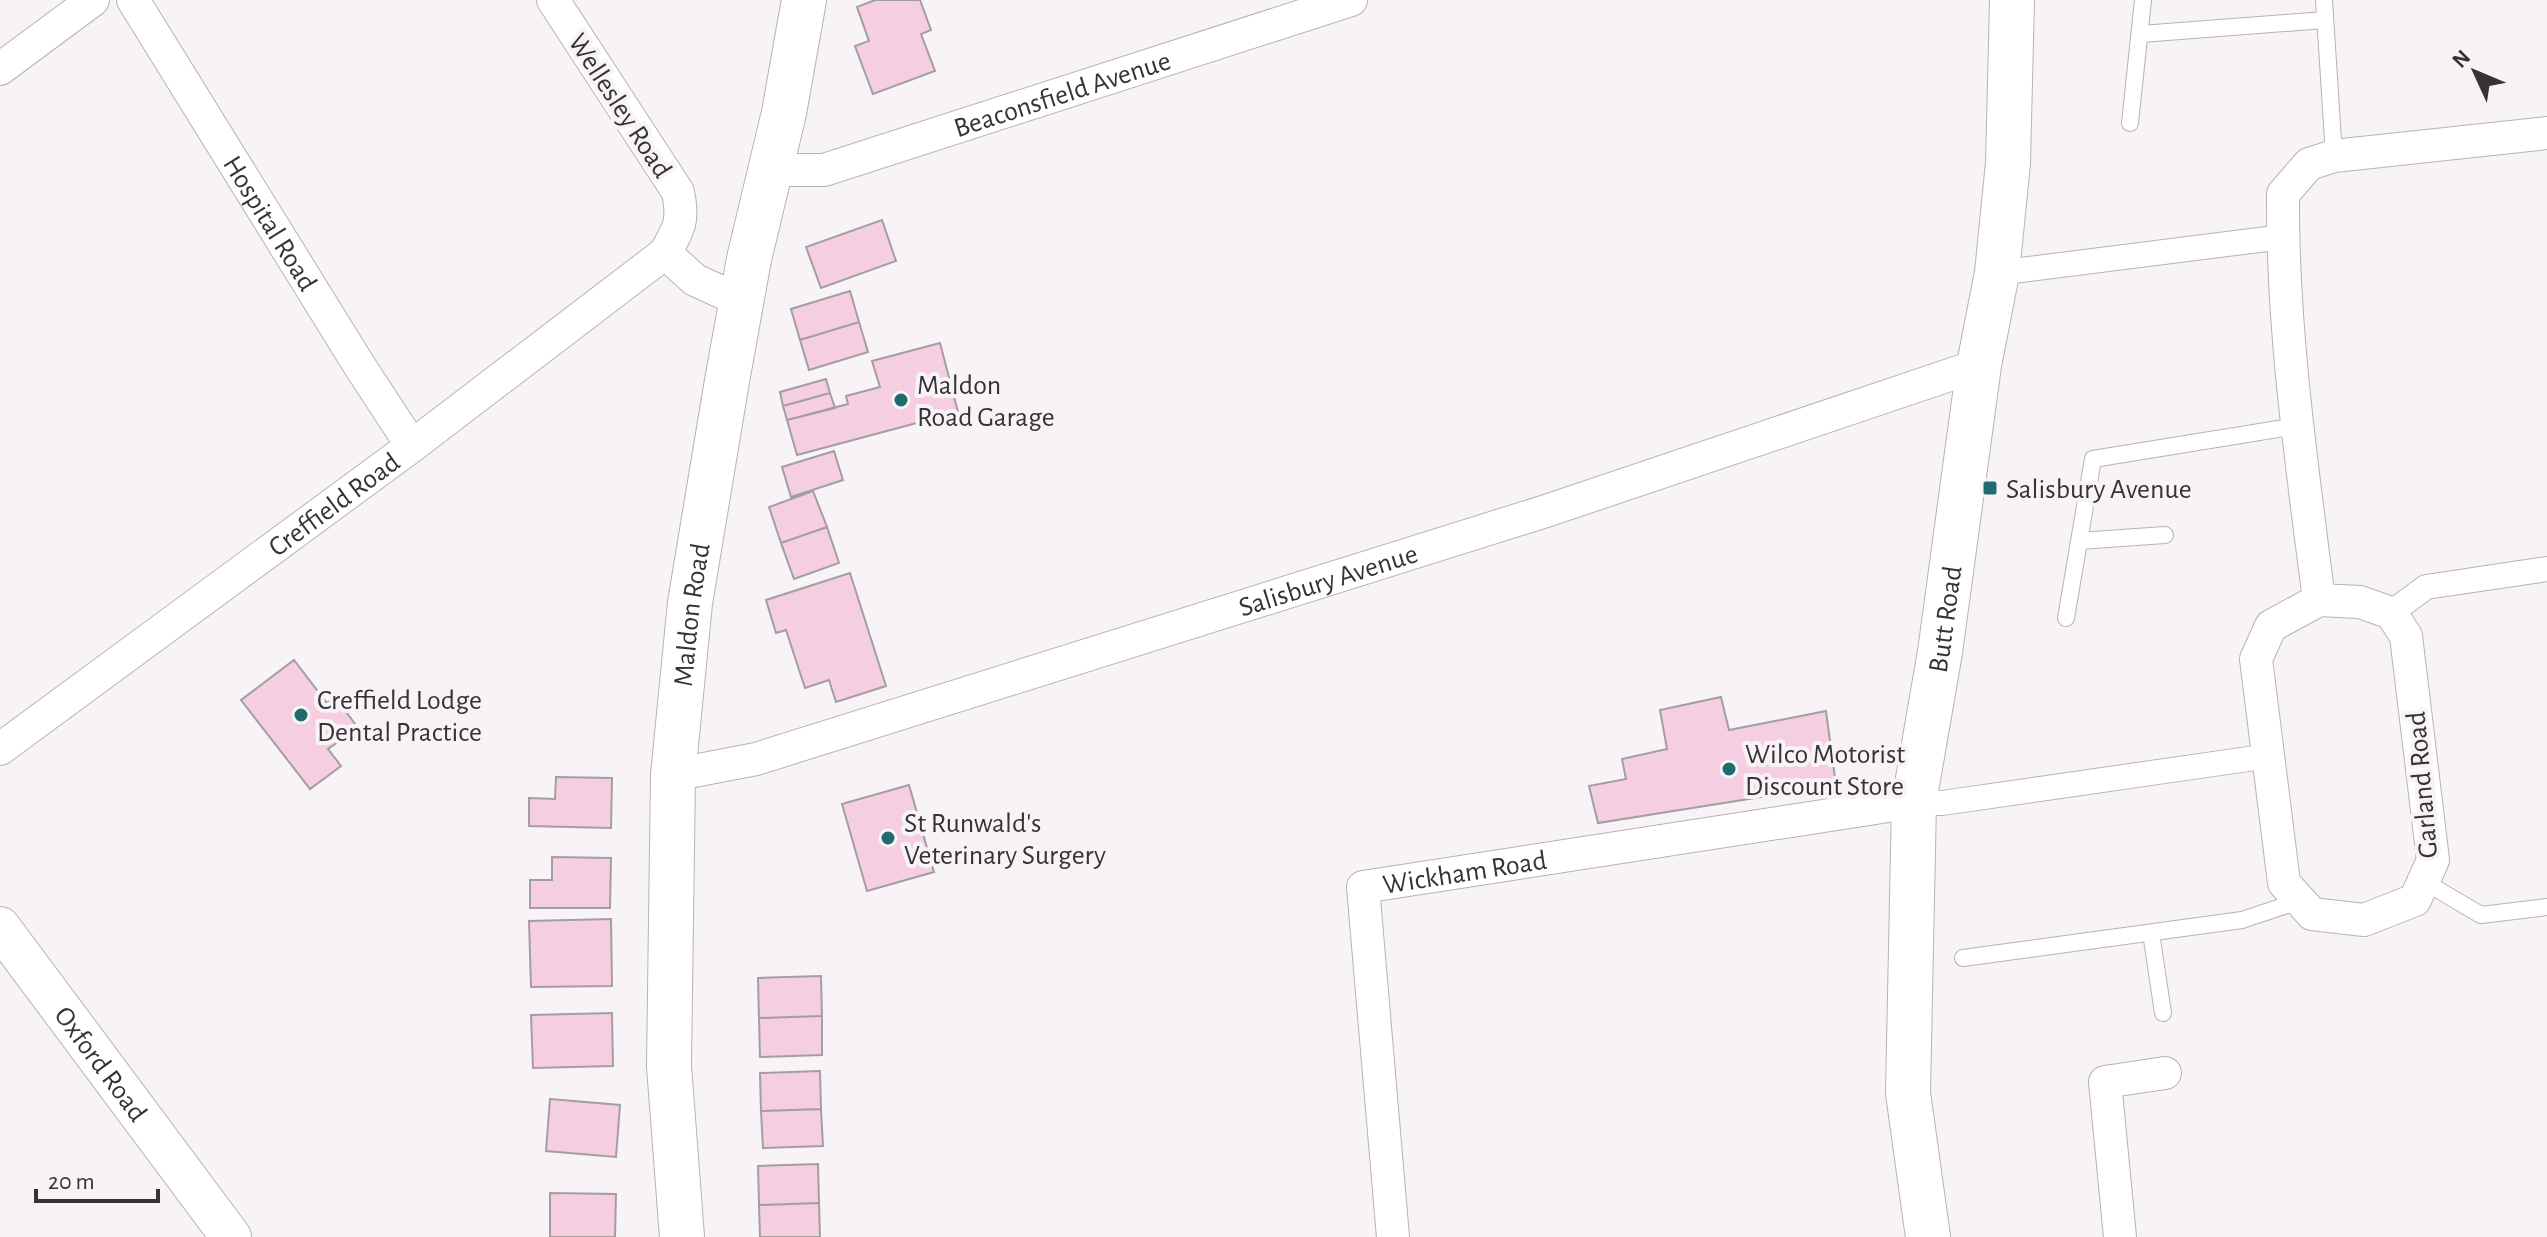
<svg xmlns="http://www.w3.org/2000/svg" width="2547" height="1237" font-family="'Alegreya Sans',sans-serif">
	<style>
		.building { fill: #f5cfe1; stroke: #a39ea0; stroke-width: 2 }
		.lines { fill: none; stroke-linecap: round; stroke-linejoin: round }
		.service-casing { stroke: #b7b3b5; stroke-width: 18 }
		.pedestrian-casing { stroke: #b7b3b5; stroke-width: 26 }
		.minor-casing { stroke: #b7b3b5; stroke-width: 34 }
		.tertiary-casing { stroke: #b7b3b5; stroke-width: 42 }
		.secondary-casing { stroke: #b7b3b5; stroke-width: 46 }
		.service { stroke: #fff; stroke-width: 16 }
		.pedestrian { stroke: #fff; stroke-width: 24 }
		.minor { stroke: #fff; stroke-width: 32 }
		.tertiary { stroke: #fff; stroke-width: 40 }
		.secondary { stroke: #fff; stroke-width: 44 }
		.poi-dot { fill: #1f6b6d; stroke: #f8f3f6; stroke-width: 3 }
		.labels { text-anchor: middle; stroke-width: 8; stroke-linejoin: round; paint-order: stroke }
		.street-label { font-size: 28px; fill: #353334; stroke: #f8f3f6 }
		.poi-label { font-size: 28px; fill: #353334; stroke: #f8f3f6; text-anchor: start }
	</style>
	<rect width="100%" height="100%" fill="#f8f3f6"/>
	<path class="building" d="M875 0H920L931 30 921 34 935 71 873 94 855 46 869 41 857 7Z
		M882 220 896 261 821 288 806 247Z
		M850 291 859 322 800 340 791 309Z
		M859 322 868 352 809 370 800 340Z
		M940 343 958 412 797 455 787 420 848 404 846 396 880 387 872 361Z
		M826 379 830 393 783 406 780 392Z
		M830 393 835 408 787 420 783 406Z
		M834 451 843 480 791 497 782 467Z
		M813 491 827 527 781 543 769 507Z
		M827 527 839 563 794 579 781 543Z
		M850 573 886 686 836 702 829 680 805 688 786 630 776 633 766 600Z
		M294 660 327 703 335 697 358 728 328 749 341 766 310 789 241 700Z
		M1721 697 1729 730 1826 711 1836 785 1598 823 1589 786 1626 779 1622 759 1667 749 1660 710Z
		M556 777 612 778 611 828 529 826V798L555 799Z
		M909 785 934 872 867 891 842 804Z
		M552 857 611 858 610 908H530V880H552Z
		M611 919 612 986 531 987 529 921Z
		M821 976 822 1016 759 1018 758 978Z
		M612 1013 613 1066 533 1068 531 1015Z
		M822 1016V1055L760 1057 759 1018Z
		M820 1071 821 1109 761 1111 760 1073Z
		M550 1099 620 1105 616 1157 546 1151Z
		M821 1109 823 1146 763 1148 761 1111Z
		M818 1164 819 1203 759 1205 758 1166Z
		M550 1193 616 1194 615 1237H550Z
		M819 1203 820 1237H760L759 1205Z"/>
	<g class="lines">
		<g class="service-casing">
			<path id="service" d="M2324 0 2334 156
				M2141 34 2325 20
				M2130 123 2143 0
				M2079 541 2165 535
				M2066 618 2093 459 2297 426
				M2423 881 2481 915 2547 907
				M2151 933 2163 1013
				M1963 958 2242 920 2299 901"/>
		</g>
		<g class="pedestrian-casing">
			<path id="pedestrian" d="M1997 273 2283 237
				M2391 613 2426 587 2547 569
				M1914 802 1942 803 2269 756"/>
		</g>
		<g class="minor-casing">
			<g id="minor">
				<path id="s1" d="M133 0 359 365 412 446"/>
				<path d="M0 69 93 0"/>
				<path id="s2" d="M770 170H824L1351 0"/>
				<path d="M665 253 695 280 741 301"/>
				<path d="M2319 600 2271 626 2256 659 2284 883 2312 914 2364 920 2415 900 2433 860 2406 636 2391 613 2360 602 2319 600C2302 466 2282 330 2283 194L2309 164 2334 156 2547 133"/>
				<path id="s3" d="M0 749 412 446 665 253C679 229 684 221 678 192L553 0"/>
				<path id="s4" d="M673 775 756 759 1546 511 1979 365"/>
				<path id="s5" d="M1393 1237 1363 887 1914 802"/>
				<path d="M2120 1237 2105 1082 2165 1073"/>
			</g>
		</g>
		<g class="tertiary-casing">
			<g id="tertiary">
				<path id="s6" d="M0 927 231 1237"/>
			</g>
		</g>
		<g class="secondary-casing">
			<g id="secondary">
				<path id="s7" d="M682 1237 669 1066 673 775 690 603 727 381 749 259 784 113 804 0"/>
				<path id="s8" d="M1928 1237 1908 1093 1914 802 1940 652 1979 365 1997 273 2008 163 2012 0"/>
			</g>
		</g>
		<use href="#service" class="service"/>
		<use href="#pedestrian" class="pedestrian"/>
		<use href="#minor" class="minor"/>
		<use href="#tertiary" class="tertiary"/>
		<use href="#secondary" class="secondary"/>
	</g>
	<g class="poi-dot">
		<circle cx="901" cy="400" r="8"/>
		<rect x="1982" y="480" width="16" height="16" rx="4"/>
		<circle cx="301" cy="715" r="8"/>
		<circle cx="1729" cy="769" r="8"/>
		<circle cx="888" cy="838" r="8"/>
	</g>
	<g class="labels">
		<g class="street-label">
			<text dy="10" stroke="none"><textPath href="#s2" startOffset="304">Beaconsfield Avenue</textPath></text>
			<text transform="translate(621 105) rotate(57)" y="10">Wellesley Road</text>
			<text dy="10" stroke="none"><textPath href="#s1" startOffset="262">Hospital Road</textPath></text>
			<text dy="10" stroke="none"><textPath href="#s3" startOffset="414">Creffield Road</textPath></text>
			<text dy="10" stroke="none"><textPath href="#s4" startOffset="684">Salisbury Avenue</textPath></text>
			<text dy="10" stroke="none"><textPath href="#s7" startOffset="624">Maldon Road</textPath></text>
			<text dy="10" stroke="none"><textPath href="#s8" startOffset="622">Butt Road</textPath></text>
			<text transform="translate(2421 785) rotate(-95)" y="10">Garland Road</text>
			<text dy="10" stroke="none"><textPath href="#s5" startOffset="454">Wickham Road</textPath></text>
			<text dy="10" stroke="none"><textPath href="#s6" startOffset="170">Oxford Road</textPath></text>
		</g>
		<g class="poi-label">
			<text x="917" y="394">Maldon<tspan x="917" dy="32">Road Garage</tspan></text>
			<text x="2006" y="498">Salisbury Avenue</text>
			<text x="317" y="709">Creffield Lodge<tspan x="317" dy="32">Dental Practice</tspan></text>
			<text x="1745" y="763">Wilco Motorist<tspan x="1745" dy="32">Discount Store</tspan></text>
			<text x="904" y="832">St Runwald's<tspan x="904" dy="32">Veterinary Surgery</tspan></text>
		</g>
	</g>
	<g transform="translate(2475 72) rotate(314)" stroke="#f8f3f6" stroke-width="6" paint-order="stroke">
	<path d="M0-6L14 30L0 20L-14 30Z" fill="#353334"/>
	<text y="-12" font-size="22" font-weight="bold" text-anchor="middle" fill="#353334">N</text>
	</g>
	<path d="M36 1189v12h122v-12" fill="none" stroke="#353334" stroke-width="4"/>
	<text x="48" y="1189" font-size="24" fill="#353334" stroke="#f8f3f6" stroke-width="6" paint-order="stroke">20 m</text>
</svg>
